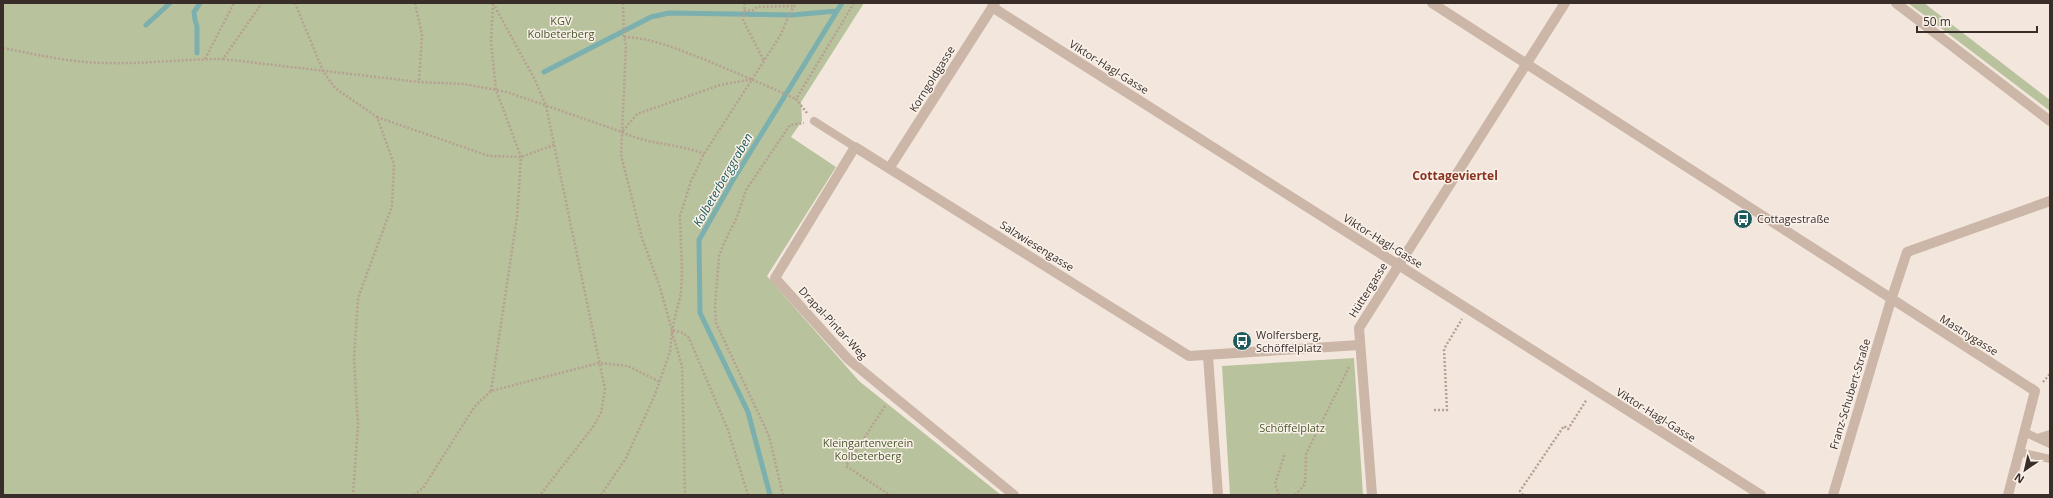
<svg xmlns="http://www.w3.org/2000/svg" width="2053" height="498" font-family="'Open Sans',sans-serif">
	<style>
		.green { fill: #b8c29c }
		.lines { fill: none; stroke-linecap: round; stroke-linejoin: round }
		.stream { stroke: #7bb0af; stroke-width: 5 }
		.path { stroke: #b7a093; stroke-width: 2.5; stroke-dasharray: 2 2; stroke-linecap: butt }
		.lane { stroke: #cbb6a8; stroke-width: 8 }
		.street { stroke: #cbb6a8; stroke-width: 10 }
		.labels { text-anchor: middle; stroke-width: 3; stroke-linejoin: round; paint-order: stroke }
		.park-label { font-size: 11px; fill: #4a572c; stroke: #faf2ea }
		.street-label { font-size: 11px; fill: #382d29; stroke: #faf2ea }
		.poi-label { font-size: 11px; fill: #382d29; stroke: #faf2ea; text-anchor: start }
		.neighbourhood-label { font-size: 12px; font-weight: bold; fill: #893320; stroke: #faf2ea }
		.water-label { font-size: 12px; font-style: italic; fill: #1d5a5b; stroke: #faf2ea }
	</style>
	<rect width="100%" height="100%" fill="#f3e7dd"/>
	<path class="green" d="M3 3H864L801 102 802 121 791 137 836 167 767 276 859 381 1001 495H3Z
		M1908 3H1924L2050 100V111Z
		M1354 358 1363 495H1230L1222 366Z"/>
	<g class="lines">
		<path class="stream" d="M146 25 170 3
			M197 53V26L195 20 194 12 200 3
			M544 72 651 17 669 13 792 15 837 11
			M770 495 748 412 700 313 699 240 733 180 842 3"/>
		<path class="path" d="M295 3 323 71 335 88 377 117 394 164 392 206 358 298 354 360 358 425 353 495
			M415 3 422 35 419 82
			M493 3 535 80 546 106 605 389 601 413 593 427 540 495
			M623 3 624 37 626 46 621 155 642 238 660 288 672 330 683 333 689 338 728 430 748 495
			M745 3 743 20 764 61
			M744 11 754 10 757 7 794 6
			M624 37C653 38 679 50 706 60 736 73 766 85 796 99
			M3 48C38 55 73 63 109 63 147 64 185 59 223 59L262 3
			M205 59 234 3
			M223 59 419 82 464 84 507 92 622 132C648 145 678 143 704 154
			M807 113 796 99 854 3
			M377 117 489 156 521 157 554 145
			M623 131 637 114 720 85 753 79
			M672 332 682 366 685 495
			M2043 382 2050 374
			M491 391 517 217 521 157 496 90 491 42 493 3
			M885 406 846 466 890 495
			M1434 410H1447L1444 349 1462 319
			M414 495 423 488 475 406 491 391 599 363 628 366 660 382
			M601 495 626 458 654 397 670 352 672 330 681 293 682 273 680 216 691 181 704 154 780 36 791 11 797 3
			M783 495 769 436 716 323 715 307 719 256 724 243 737 217 746 190 790 125 804 123
			M1279 495 1275 484 1285 453
			M1295 495 1305 484 1306 454 1349 367
			M1523 495 1520 491 1564 426 1568 429 1587 399"/>
		<path class="lane" d="M814 121 855 147
			M2024 432 2037 438 2050 434
			M2037 438 2050 444
			M2019 452 2050 459"/>
		<path class="street" d="M1432 3 2035 391 2008 495
			M1896 3 2050 121
			M992 7 1761 495
			M890 167 995 3
			M1208 356 1218 495
			M1014 495 848 359 775 278 855 147 1189 356 1359 345
			M1372 495 1359 328 1565 3
			M1833 495 1891 300 1907 252 2050 201"/>
	</g>
	<defs>
		<g id="bus-disc" transform="scale(1)"><circle r="9.5" fill="#1d5a5b" stroke="#faf2ea"/><path d="M-5-6H5V4H4V6H2V4H-2V6H-4V4H-5ZM-3.5-4V0h7V-4ZM-3.5 1.2v1.5H-2V1.2ZM2 1.2v1.5H3.5V1.2Z" fill="#fff"/></g>
	</defs>
	<g fill-rule="evenodd">
		<use href="#bus-disc" x="1743" y="219"/>
		<use href="#bus-disc" x="1242" y="341"/>
	</g>
	<g class="labels">
		<g class="park-label">
			<text x="561" y="25">KGV<tspan x="561" dy="13">Kolbeterberg</tspan></text>
			<text x="1292" y="432">Schöffelplatz</text>
			<text x="868" y="447">Kleingartenverein<tspan x="868" dy="13">Kolbeterberg</tspan></text>
		</g>
		<g class="street-label">
			<text transform="translate(1109 67) rotate(32)" y="4">Viktor-Hagl-Gasse</text>
			<text transform="translate(932 79) rotate(-58)" y="4">Korngoldgasse</text>
			<text transform="translate(1383 241) rotate(32)" y="4">Viktor-Hagl-Gasse</text>
			<text transform="translate(1037 246) rotate(32)" y="4">Salzwiesengasse</text>
			<text transform="translate(1368 290) rotate(-58)" y="4">Hüttergasse</text>
			<text transform="translate(833 323) rotate(47)" y="4">Drapal-Pintar-Weg</text>
			<text transform="translate(1969 335) rotate(32)" y="4">Mastnygasse</text>
			<text transform="translate(1850 394) rotate(-73)" y="4">Franz-Schubert-Straße</text>
			<text transform="translate(1656 415) rotate(32)" y="4">Viktor-Hagl-Gasse</text>
		</g>
		<g class="poi-label">
			<text x="1757" y="223">Cottagestraße</text>
			<text x="1256" y="339">Wolfersberg,<tspan x="1256" dy="13">Schöffelplatz</tspan></text>
		</g>
		<g class="neighbourhood-label">
			<text x="1455" y="180">Cottageviertel</text>
		</g>
		<g class="water-label">
			<text transform="translate(723 180) rotate(-60)" y="4">Kolbeterberggraben</text>
		</g>
	</g>
	<rect width="2053" height="498" fill="none" stroke="#382d29" stroke-width="8"/>
	<g transform="translate(2025 470) rotate(214)" stroke="#faf2ea" stroke-width="3" paint-order="stroke">
	<path d="M0-3L7 15L0 10L-7 15Z" fill="#382d29"/>
	<text y="-6" font-size="11" font-weight="bold" text-anchor="middle" fill="#382d29">N</text>
	</g>
	<path d="M1917 26v6h120v-6" fill="none" stroke="#382d29" stroke-width="2"/>
	<text x="1923" y="26" font-size="12" fill="#382d29" stroke="#faf2ea" stroke-width="3" paint-order="stroke">50 m</text>
</svg>
